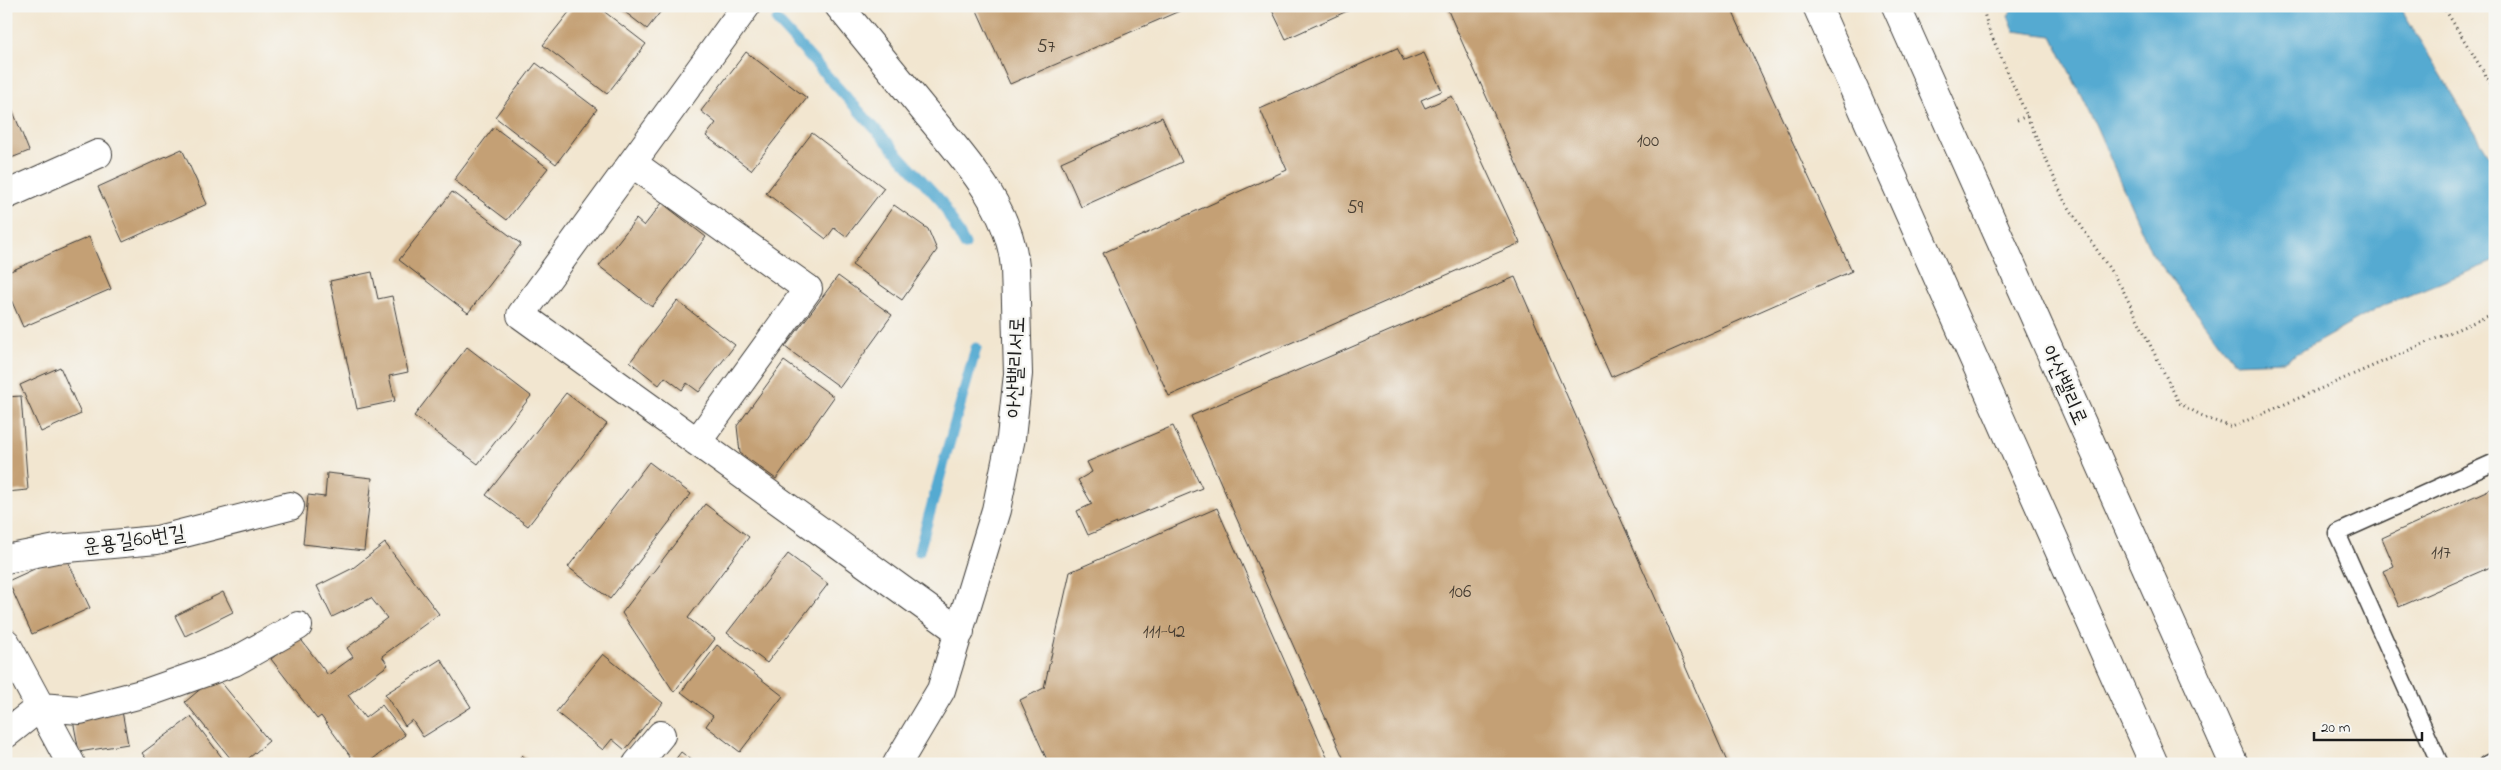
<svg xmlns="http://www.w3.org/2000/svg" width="2501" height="770" font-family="'Indie Flower','Poor Story',sans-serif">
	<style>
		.water { fill: #55aad1; stroke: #386376 }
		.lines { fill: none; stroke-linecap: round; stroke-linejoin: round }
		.stream { stroke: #55aad1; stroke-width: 11 }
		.building { fill: #c4a074 }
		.service-casing { stroke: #3c3a37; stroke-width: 19 }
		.minor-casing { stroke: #3c3a37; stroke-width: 30 }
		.tertiary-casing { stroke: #3c3a37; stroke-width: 30 }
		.path { stroke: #3c3a37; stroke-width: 3; stroke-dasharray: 1 4; stroke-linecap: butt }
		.service { stroke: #fff; stroke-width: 16 }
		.minor { stroke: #fff; stroke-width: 28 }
		.tertiary { stroke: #fff; stroke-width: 28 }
		.labels { text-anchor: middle; stroke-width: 4.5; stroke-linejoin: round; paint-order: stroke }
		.number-label { font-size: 19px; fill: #463d32 }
		.street-label { font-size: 21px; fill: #1c1c1c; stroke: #f6f6f2 }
	</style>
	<rect width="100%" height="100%" fill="#f6f6f2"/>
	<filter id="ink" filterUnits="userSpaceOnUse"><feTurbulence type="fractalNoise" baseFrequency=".02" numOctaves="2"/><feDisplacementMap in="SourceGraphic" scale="10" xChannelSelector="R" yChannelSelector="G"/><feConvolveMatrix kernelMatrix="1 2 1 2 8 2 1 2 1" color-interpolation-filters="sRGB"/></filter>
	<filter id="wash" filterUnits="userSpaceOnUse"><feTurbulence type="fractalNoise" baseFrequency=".0096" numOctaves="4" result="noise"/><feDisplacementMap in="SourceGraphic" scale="20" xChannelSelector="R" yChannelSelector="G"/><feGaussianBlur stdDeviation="1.12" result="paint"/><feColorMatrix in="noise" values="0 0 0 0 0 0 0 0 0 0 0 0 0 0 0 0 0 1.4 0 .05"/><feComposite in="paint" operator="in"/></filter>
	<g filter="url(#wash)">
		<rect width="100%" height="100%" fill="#f2e6d0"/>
		<path class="water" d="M2014 6H2399L2489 155 2495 159V261L2382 306 2284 361 2234 363 2151 252 2096 126 2052 36 2014 31 2008 16Z"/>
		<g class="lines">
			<path class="stream" d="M777 21 941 201 965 245
				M919 551 976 348"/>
		</g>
		<g id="blocks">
			<path class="building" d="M574 6H597L646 44 607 94 543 45Z
				M617 6H665L647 29Z
				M975 6H1191L1010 84Z
				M1270 6H1358L1286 39Z
				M1446 6H1730L1852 271 1611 377Z
				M1397 48 1404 61 1424 53 1442 91 1421 100 1425 108 1452 96 1520 243 1169 396 1103 253 1287 170 1260 109Z
				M746 52 807 98 751 170 706 136 716 123 701 111Z
				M536 63 597 109 556 164 495 117Z
				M6 94 29 151 6 160Z
				M1162 117 1182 162 1081 207 1061 162Z
				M494 127 548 168 507 220 454 180Z
				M812 133 884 188 846 237 834 228 826 239 766 193Z
				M182 149 207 204 123 242 98 187Z
				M452 192 521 244 468 313 399 260Z
				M662 203 706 237 652 307 599 266 636 219 644 226Z
				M894 205 928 229 937 250 902 300 852 265Z
				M89 237 111 289 23 327 6 288V273Z
				M372 272 378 299 392 296 408 372 389 376 395 401 357 409 330 281Z
				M838 276 892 315 840 387 785 347Z
				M1515 277 1728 764H1346L1191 416Z
				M677 301 735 345 699 392 687 383 682 390 665 377 659 385 630 362Z
				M467 347 531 396 478 464 414 416Z
				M784 361 834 397 776 479 740 453 737 426Z
				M60 367 81 414 41 432 20 385Z
				M566 393 607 424 528 526 486 495Z
				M21 396 28 490 6 492V397Z
				M1173 426 1202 488 1088 535 1077 511 1092 504 1078 480 1092 472 1087 462Z
				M649 462 691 494 610 599 568 567Z
				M327 473 372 478 364 551 303 544 308 495 325 497Z
				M2495 487V565L2399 607 2383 571 2394 566 2382 538Z
				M705 504 749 537 688 618 715 639 674 692 622 613Z
				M1217 508 1330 764H1039L1047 760 1020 700 1044 688 1070 572Z
				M385 543 439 614 382 656 388 665 348 695 365 718 382 705 405 735 366 764H356L321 716 317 719 271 659 299 637 328 675 353 657 347 648 387 618 371 598 332 617 317 586 353 568Z
				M788 554 828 584 767 663 727 633Z
				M65 555 90 608 32 634 8 581Z
				M223 592 233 612 185 636 175 616Z
				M717 645 783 696 740 752 706 726 713 716 681 692Z
				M603 654 663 703 625 750 612 739 603 750 556 712Z
				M441 659 471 707 423 737 412 720 405 726 385 694Z
				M216 676 269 741 242 764H235L185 702Z
				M122 711 128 744 79 752 73 720Z
				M191 717 227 764H150L142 753Z
				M681 752 697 764H672Z
				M522 755 532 764H516Z"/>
		</g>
	</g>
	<g filter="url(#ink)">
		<use href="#blocks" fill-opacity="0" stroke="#3c3a37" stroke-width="1"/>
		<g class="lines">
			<g class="service-casing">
				<path id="service" d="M2440 764 2337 533 2495 462
					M2487 764 2495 760"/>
			</g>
			<g class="minor-casing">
				<path id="minor" d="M839 6C867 40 895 75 923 109 961 155 1009 204 1015 267L1018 374 1011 438 996 510 941 690 897 764
					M632 163 746 6
					M6 195 98 154
					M697 442 808 289 632 163 521 315C668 421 814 526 960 632
					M6 559 56 549 157 540 290 506
					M6 643 71 764
					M6 734 40 707 80 710 149 692 234 662 298 626
					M637 764 661 735"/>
			</g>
			<g class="tertiary-casing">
				<path id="tertiary" d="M1817 6 2154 764
					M1896 6 2234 764"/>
			</g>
			<path class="path" d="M1982 6 1989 30 2064 200 2122 288 2179 403 2206 418 2232 427 2495 313
				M2443 6 2495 90
				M2017 120 2027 116"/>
			<use href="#service" class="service"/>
			<use href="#minor" class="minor"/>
			<use href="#tertiary" class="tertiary"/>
		</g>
	</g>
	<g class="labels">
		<g class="number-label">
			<text x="1046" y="52">57</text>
			<text x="1648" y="146">100</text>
			<text x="1355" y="213">59</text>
			<text x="2441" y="558">117</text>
			<text x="1460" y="597">106</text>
			<text x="1164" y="637">111-42</text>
		</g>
		<g class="street-label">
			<text transform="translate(1015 367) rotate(-88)" y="7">아산밸리서로</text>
			<text transform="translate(2065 385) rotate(66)" y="7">아산밸리로</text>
			<text transform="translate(134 539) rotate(-8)" y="7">운용길60번길</text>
		</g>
	</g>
	<rect width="2501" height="770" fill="none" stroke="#f6f6f2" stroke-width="25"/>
	<path d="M2314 732v8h108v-8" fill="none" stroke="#1c1c1c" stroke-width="2.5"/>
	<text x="2321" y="732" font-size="15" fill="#1c1c1c" stroke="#f6f6f2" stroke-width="4" paint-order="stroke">20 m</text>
</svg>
